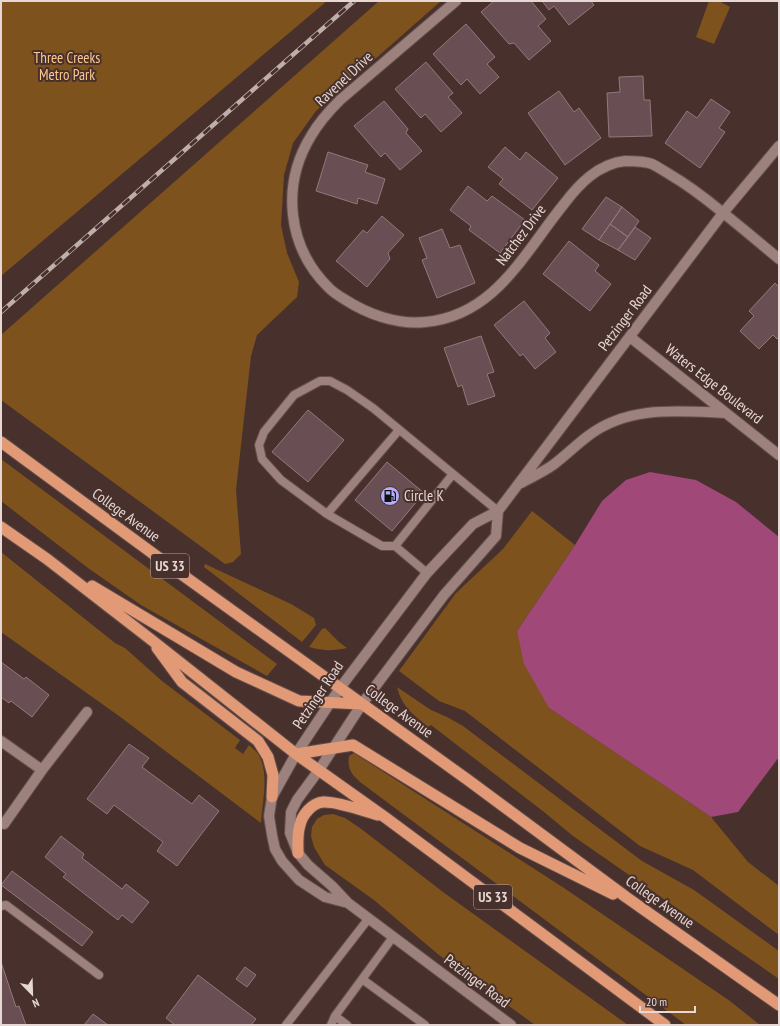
<svg xmlns="http://www.w3.org/2000/svg" width="780" height="1026" font-family="'PT Sans Narrow',sans-serif">
	<style>
		.green { fill: #7d521c }
		.water { fill: #a04877 }
		.building { fill: #694f53; stroke: #93787b }
		.lines { fill: none; stroke-linecap: round; stroke-linejoin: round }
		.service-casing { stroke: #624e4b; stroke-width: 10 }
		.minor-casing { stroke: #624e4b; stroke-width: 12 }
		.trunk-casing { stroke: #624e4b; stroke-width: 13 }
		.service { stroke: #9c817c; stroke-width: 8 }
		.minor { stroke: #9c817c; stroke-width: 10 }
		.trunk { stroke: #e29a76; stroke-width: 11 }
		.rail-casing { stroke: #bfaeaa; stroke-width: 4.5 }
		.rail { stroke: #48312d; stroke-width: 3; stroke-dasharray: 9; stroke-linecap: butt }
		.labels { text-anchor: middle; stroke-width: 4; stroke-linejoin: round; paint-order: stroke }
		.shield { fill: #48312d; stroke: #b7a6a3; stroke-width: 1 }
		.shield-label { font-size: 14px; font-weight: bold; fill: #e7d8d5 }
		.park-label { font-size: 15px; fill: #fcc78e; stroke: #48312d }
		.street-label { font-size: 15px; fill: #e7d8d5; stroke: #48312d }
		.poi-label { font-size: 15px; fill: #e7d8d5; stroke: #48312d; text-anchor: start }
	</style>
	<rect width="100%" height="100%" fill="#48312d"/>
	<path class="green" d="M1 1H327L1 276Z
		M379 1H441L316 111 293 143 284 175 281 225 287 253 299 282 297 297 257 335 251 356 236 490 241 554 233 562 225 564 1 400V335Z
		M709 1H719L730 7 714 44 696 37Z
		M1 459 277 664 267 676 141 605 88 568 1 501Z
		M532 511 575 545 517 631 549 708 711 817 748 862 779 886V935L693 870 640 846 465 711 439 701 399 671 456 593 503 549Z
		M1 552 115 643 125 648 162 681 240 740 235 748 243 754 249 745C252 748 256 751 258 754 270 773 262 803 261 823L119 716 1 632Z
		M205 564 291 604 314 618 316 625 302 642 204 567Z
		M325 628 339 642 347 648C332 651 324 651 309 647L322 629Z
		M397 687 431 710 447 717 463 726 642 861 694 890 779 951V979L573 836 544 812 431 725 428 727C413 714 402 707 397 687Z
		M354 753 564 888 730 1001 760 1025H686L360 782C351 774 347 768 349 756Z
		M333 814 345 818 360 828 443 892 628 1025H535L439 955 374 900 325 865 314 847 311 836 312 827 317 819 324 815Z"/>
	<path class="water" d="M650 472 696 480 736 502 779 537V757L738 812 711 817 549 708 524 664 517 631 575 545 602 501 626 480Z"/>
	<path class="building" d="M494 1H531L546 19 538 26 551 41 529 60 514 43 509 44 481 12Z
		M542 1H591L594 5 569 25 554 6 549 10Z
		M466 24 495 57 487 64 499 77 480 94 467 79 461 85 433 54Z
		M426 62 453 93 448 97 462 113 441 132 425 114 421 118 395 89Z
		M643 76 644 100H650L652 136 609 137 607 93 620 92 619 77Z
		M559 91 574 112 579 108 601 138 565 165 528 113Z
		M711 99 730 112 719 128 725 132 700 168 665 143 687 111 697 118Z
		M384 101 408 129 406 133 422 151 400 170 385 153 381 157 354 126Z
		M505 147 520 160 526 152 558 178 532 210 499 184 503 179 488 167Z
		M328 152 368 165 365 172 385 179 377 204 358 198 357 204 316 191Z
		M468 186 487 201 492 196 525 220 500 253 469 230 471 226 450 210Z
		M606 197 622 207 599 240 582 229Z
		M622 207 639 221 628 237 610 224Z
		M382 216 404 235 388 253 390 259 367 287 336 261 363 230 367 233Z
		M610 224 628 237 618 250 599 240Z
		M635 227 651 238 635 260 618 250Z
		M442 229 450 248 460 245 475 283 437 298 422 260 427 258 419 238Z
		M569 241 599 265 595 271 611 284 590 311 543 274Z
		M775 283 779 287V336L777 339 773 335 759 349 740 331 754 316 749 311Z
		M524 301 550 333 545 338 556 352 535 369 523 354 520 356 494 325Z
		M481 336 494 372 487 374 495 396 468 405 462 385 458 387 444 348Z
		M308 410 344 440 308 482 272 452Z
		M387 462 424 493 392 531 355 500Z
		M1 662 24 679 26 677 49 695 32 717 11 701 9 703 1 697Z
		M129 744 149 758 142 767 192 804 199 795 219 811 177 866 157 851 163 842 114 805 107 814 87 799Z
		M61 836 84 854 82 858 122 889 126 884 149 902 132 923 122 915 118 920 63 877 66 874 45 857Z
		M12 871 93 932 82 946 1 885Z
		M1 962 16 1007 19 1006 26 1025H1Z
		M245 967 256 975 247 987 236 979Z
		M198 975 256 1019 251 1025H175L166 1018Z
		M93 1014 108 1025H84Z"/>
	<g class="lines">
		<g class="service-casing">
			<path id="service" d="M327 514 399 430
				M395 546 453 474
				M427 573 395 546H382L327 514 281 480 262 459 259 445 264 432 294 395 320 381H330L347 390 373 408 498 511
				M1 906 6 905 99 975
				M362 979 425 1025
				M335 1016 347 1025
				M286 1025 369 918
				M331 1025 335 1016 393 937"/>
		</g>
		<g class="minor-casing">
			<path id="minor" d="M456 1 340 100C329 111 319 122 311 136 281 185 287 247 329 288 333 292 339 296 344 299 367 314 397 325 425 322 495 316 524 253 564 204 579 184 598 164 625 161 634 161 644 161 652 164 658 167 664 171 669 174 688 185 705 198 722 212 741 227 760 243 779 259
				M630 337 779 455
				M521 483C532 477 543 472 553 465 565 456 576 445 588 436 628 405 679 411 726 413
				M498 511 496 536 444 595 362 704 319 770 297 800 291 812 290 833 298 853 308 865 332 886 348 903 511 1025
				M1 741 42 770 87 712
				M4 824 42 770
				M348 903 325 897 299 880 282 861 275 849 272 835 269 816 272 797 296 754 340 688 427 573 473 524 498 511 723 213 779 146"/>
		</g>
		<g class="trunk-casing">
			<path id="trunk" d="M1 442 159 558 468 780 626 897 779 1005
				M1 527 47 559 149 638 296 754 386 818 665 1025
				M92 586 236 672 299 701 362 704
				M157 648 182 682 258 741 268 757 273 775 272 797
				M296 754 353 745 520 848 613 894
				M298 853C298 844 297 834 300 825 302 815 312 803 323 802 337 801 364 811 378 815"/>
		</g>
		<use href="#service" class="service"/>
		<use href="#minor" class="minor"/>
		<use href="#trunk" class="trunk"/>
		<g class="rail-casing">
			<path id="rail" d="M1 312 354 1"/>
		</g>
		<use href="#rail" class="rail"/>
	</g>
	<defs>
		<g id="fuel-disc" transform="scale(1)"><circle r="9.5" fill="#b6acf8" stroke="#48312d"/><path d="M-5.5-6h7V0h2V4h1.3V-2.5L3-4.5l.8-.8L6-3V5H2.5V1h-1V6h-7ZM-4.2-4.7v3.2H.2V-4.7Z" fill="#111"/></g>
	</defs>
	<g fill-rule="evenodd">
		<use href="#fuel-disc" x="390" y="496"/>
	</g>
	<g class="labels">
		<g class="shield">
			<rect x="151" y="554" width="38" height="24" rx="3"/>
			<rect x="474" y="885" width="38" height="24" rx="3"/>
		</g>
		<g class="shield-label">
			<text x="170" y="571">US 33</text>
			<text x="493" y="902">US 33</text>
		</g>
		<g class="park-label">
			<text x="67" y="63">Three Creeks<tspan x="67" dy="17">Metro Park</tspan></text>
		</g>
		<g class="street-label">
			<text transform="translate(344 79) rotate(-43)" y="5">Ravenel Drive</text>
			<text transform="translate(521 235) rotate(-53)" y="5">Natchez Drive</text>
			<text transform="translate(625 318) rotate(-53)" y="5">Petzinger Road</text>
			<text transform="translate(714 384) rotate(38)" y="5">Waters Edge Boulevard</text>
			<text transform="translate(126 515) rotate(36)" y="5">College Avenue</text>
			<text transform="translate(318 695) rotate(-56)" y="5">Petzinger Road</text>
			<text transform="translate(399 711) rotate(36)" y="5">College Avenue</text>
			<text transform="translate(660 902) rotate(35)" y="5">College Avenue</text>
			<text transform="translate(477 981) rotate(37)" y="5">Petzinger Road</text>
		</g>
		<g class="poi-label">
			<text x="404" y="501">Circle K</text>
		</g>
	</g>
	<rect width="780" height="1026" fill="none" stroke="#e7d8d5" stroke-width="4"/>
	<g transform="translate(32 994) rotate(157)" stroke="#48312d" stroke-width="3" paint-order="stroke">
	<path d="M0-3L7 15L0 10L-7 15Z" fill="#e7d8d5"/>
	<text y="-6" font-size="11" font-weight="bold" text-anchor="middle" fill="#e7d8d5">N</text>
	</g>
	<path d="M640 1006v6h55v-6" fill="none" stroke="#e7d8d5" stroke-width="2"/>
	<text x="646" y="1006" font-size="12" fill="#e7d8d5" stroke="#48312d" stroke-width="3" paint-order="stroke">20 m</text>
</svg>
